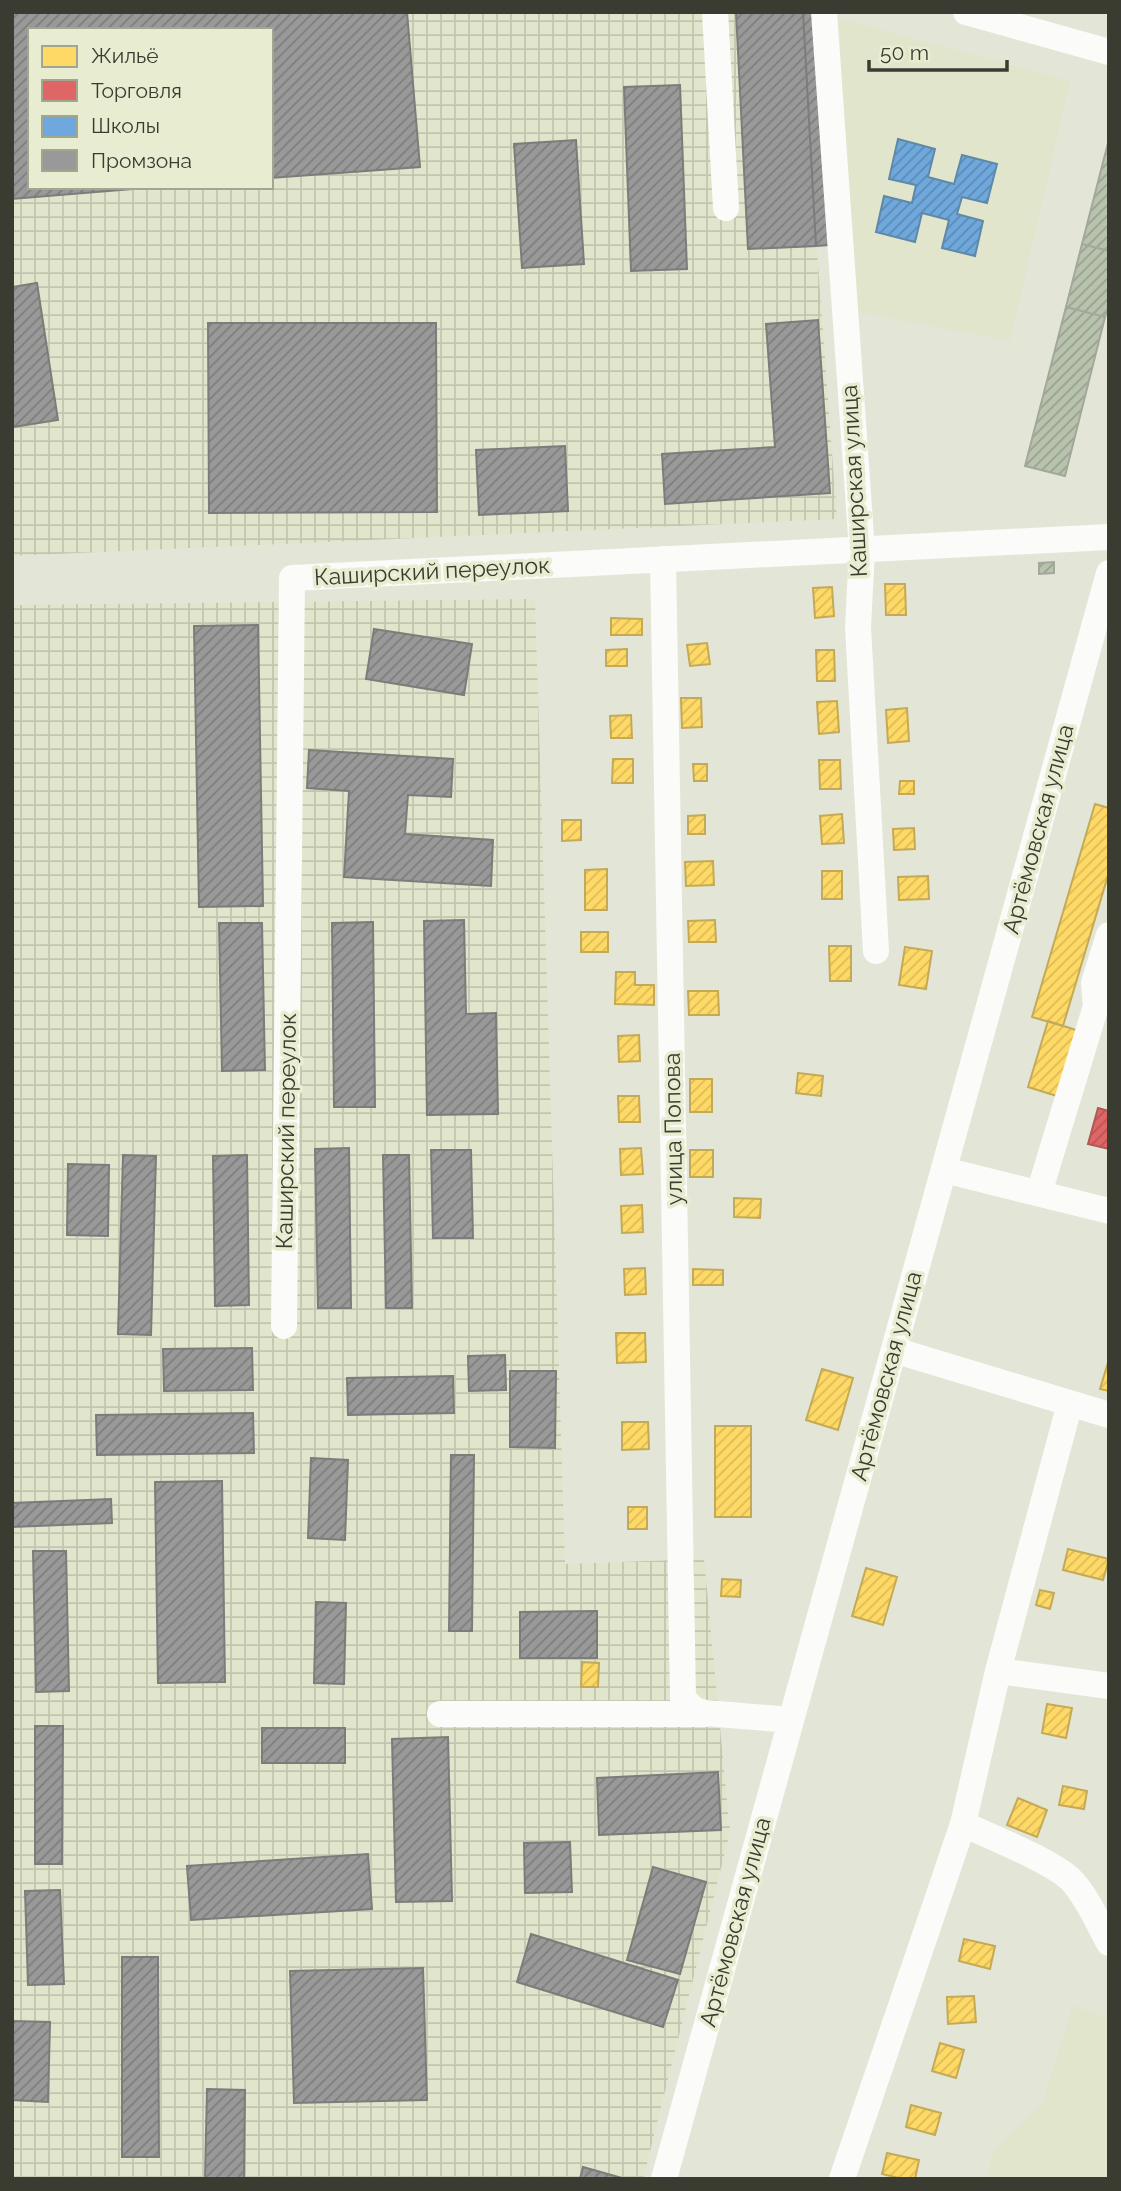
<svg xmlns="http://www.w3.org/2000/svg" width="1121" height="2191" font-family="Raleway,sans-serif">
	<style>
		.built { fill: #e1e5cb }
		.industrial { fill: url(#industrial-grid); fill-rule: evenodd }
		.homes { fill: url(#homes-hatch); stroke: #c4aa56; stroke-width: 2 }
		.shops { fill: url(#shops-hatch); stroke: #ae5956; stroke-width: 2 }
		.schools { fill: url(#schools-hatch); stroke: #5f88a9; stroke-width: 2 }
		.industry { fill: url(#industry-hatch); stroke: #7c7d7a; stroke-width: 2 }
		.building { fill: url(#building-hatch); stroke: #a3a79c; stroke-width: 2 }
		.lines { fill: none; stroke-linecap: round; stroke-linejoin: round }
		.minor { stroke: #fbfbf9; stroke-width: 26 }
		.labels { text-anchor: middle; stroke-width: 7; stroke-linejoin: round; paint-order: stroke }
		.street-label { font-size: 23px; fill: #3a3c31; stroke: #e8ecd0 }
	</style>
	<defs>
		<pattern id="industrial-grid" width="8" height="8" patternUnits="userSpaceOnUse" patternTransform="scale(1.75)"><rect width="8" height="8" fill="#e1e5cb"/><path d="M0 4h8M4 0v8" fill="none" stroke="#c2c5af"/></pattern>
		<pattern id="homes-hatch" width="6" height="6" patternUnits="userSpaceOnUse" patternTransform="scale(1.75)"><rect width="6" height="6" fill="#ffd966"/><path d="M-1 1l2-2M0 6l6-6M5 7l2-2" fill="none" stroke="#dbbb59"/></pattern>
		<pattern id="shops-hatch" width="6" height="6" patternUnits="userSpaceOnUse" patternTransform="scale(1.75)"><rect width="6" height="6" fill="#e06666"/><path d="M-1 1l2-2M0 6l6-6M5 7l2-2" fill="none" stroke="#b75555"/></pattern>
		<pattern id="schools-hatch" width="6" height="6" patternUnits="userSpaceOnUse" patternTransform="scale(1.75)"><rect width="6" height="6" fill="#6fa8dc"/><path d="M-1 1l2-2M0 6l6-6M5 7l2-2" fill="none" stroke="#5c8ab3"/></pattern>
		<pattern id="industry-hatch" width="6" height="6" patternUnits="userSpaceOnUse" patternTransform="scale(1.75)"><rect width="6" height="6" fill="#999"/><path d="M-1 1l2-2M0 6l6-6M5 7l2-2" fill="none" stroke="#7e7e7d"/></pattern>
		<pattern id="building-hatch" width="6" height="6" patternUnits="userSpaceOnUse" patternTransform="scale(1.75)"><rect width="6" height="6" fill="#b8c3ad"/><path d="M-1 1l2-2M0 6l6-6M5 7l2-2" fill="none" stroke="#97a08d"/></pattern>
	</defs>
	<rect width="100%" height="100%" fill="#e3e6d6"/>
	<path class="built" d="M839 18 1070 81 1010 341 852 311Z
		M1073 2005 1109 2019V2179H985L995 2150 1042 2104Z"/>
	<path class="industrial" d="M12 12H799L837 519 12 556ZM30 30H271V187H30Z
		M535 599 565 1564 704 1559 730 1832 643 2179H12V605Z"/>
	<path class="homes" d="M885 584H905L906 615H886Z
		M832 587 834 616 815 618 813 588Z
		M611 618 642 619V635H611Z
		M707 643 710 664 690 666 687 645Z
		M627 649V666H606V650Z
		M816 650H834L835 681H817Z
		M681 698H701L702 727 682 728Z
		M837 701 839 732 819 734 817 702Z
		M907 708 909 741 888 743 886 710Z
		M631 715 632 738H611L610 716Z
		M613 759H633V783H612Z
		M819 760H840L841 789H820Z
		M693 764H707V781H694Z
		M900 781H914V794H899Z
		M1095 804 1109 808V872L1063 1026 1032 1017Z
		M842 814 844 843 822 844 820 816Z
		M705 815V834H688V816Z
		M562 820H581V840L562 841Z
		M914 828 915 849 894 850 893 829Z
		M713 861 714 885 686 886 685 862Z
		M607 869V910H585V870Z
		M822 871H842V899H822Z
		M928 876 929 899 899 900 898 877Z
		M715 920 716 942H689L688 921Z
		M581 932H608V952H581Z
		M829 946H851V981H830Z
		M905 947 932 951 926 989 899 985Z
		M616 972H635V985H654V1005L615 1004Z
		M688 991H718L719 1015H689Z
		M1048 1021 1079 1031 1060 1097 1028 1087Z
		M639 1035 640 1061 619 1062 618 1036Z
		M798 1073 823 1076 821 1096 796 1093Z
		M690 1079H712V1112H690Z
		M618 1096H639L640 1122H619Z
		M641 1148 643 1174 621 1175 620 1149Z
		M690 1150H713V1177H690Z
		M734 1198 761 1199 760 1218 734 1217Z
		M642 1205 643 1232 622 1233 621 1206Z
		M645 1268 646 1294 625 1295 624 1269Z
		M693 1269 723 1270V1285H693Z
		M616 1333H645L646 1362 617 1363Z
		M1109 1359V1391L1100 1389Z
		M822 1369 853 1378 838 1430 806 1420Z
		M622 1422H648L649 1449 622 1450Z
		M715 1426H751V1517H715Z
		M628 1507H647V1529H628Z
		M1068 1549 1109 1559 1103 1580 1063 1570Z
		M866 1568 897 1577 883 1625 852 1616Z
		M722 1579 741 1580 740 1597 721 1596Z
		M1040 1590 1054 1593 1050 1609 1036 1605Z
		M582 1662 599 1663 598 1687H581Z
		M1047 1704 1072 1708 1066 1738 1042 1733Z
		M1063 1786 1087 1791 1084 1809 1059 1805Z
		M1018 1798 1047 1810 1037 1837 1007 1825Z
		M964 1939 995 1946 990 1969 959 1961Z
		M974 1996 976 2022 948 2024 947 1997Z
		M940 2043 964 2050 956 2078 932 2071Z
		M911 2105 941 2113 935 2135 906 2127Z
		M887 2153 919 2160 915 2179H903L882 2174Z"/>
	<path class="shops" d="M1098 1108 1109 1111V1149L1088 1144Z"/>
	<path class="schools" d="M898 139 935 149 928 177 954 184 962 155 997 164 987 203 962 197 957 214 983 221 975 256 942 248 949 220 922 213 915 242 876 232 884 196 912 203 916 185 889 179Z"/>
	<path class="industry" d="M12 12H407L420 167 271 178V30H30V187H157L12 199Z
		M736 12H803L816 246 748 249Z
		M803 12H818L830 245 816 246Z
		M680 85 687 269 631 271 624 87Z
		M576 140 584 264 522 268 514 144Z
		M37 283 58 420 13 427 12 287Z
		M818 320 830 493 665 504 662 454 775 447 766 324Z
		M208 323H436L437 512 209 513Z
		M565 446 568 511 479 515 476 450Z
		M258 625 263 906 199 907 194 626Z
		M374 629 472 644 464 695 366 679Z
		M309 750 453 759 451 797 408 795 405 834 493 840 491 886 344 877 349 791 307 788Z
		M464 920 466 1014 496 1013 498 1114 427 1115 424 921Z
		M373 922 375 1107H334L332 923Z
		M219 923H262L265 1070 222 1071Z
		M349 1148 351 1308H318L315 1149Z
		M431 1150H471L473 1238H433Z
		M123 1155 156 1156 151 1335 118 1334Z
		M247 1155 249 1305 215 1306 213 1156Z
		M383 1155H409L412 1308H386Z
		M68 1164 109 1165 108 1236 67 1235Z
		M252 1348 253 1390 164 1391 163 1349Z
		M505 1355 506 1390 469 1391 468 1356Z
		M510 1371H556L555 1448 510 1447Z
		M453 1376 454 1413 348 1415 347 1378Z
		M253 1413 254 1453 97 1455 96 1415Z
		M451 1455H474L472 1631H449Z
		M311 1458 348 1460 345 1540 308 1538Z
		M222 1481 225 1682 158 1683 155 1482Z
		M111 1499 112 1523 12 1527V1503Z
		M33 1551H66L69 1691 36 1692Z
		M316 1602 346 1603 344 1684 314 1683Z
		M597 1611V1658H520V1612Z
		M35 1726H63L62 1864H35Z
		M262 1728H345V1763H262Z
		M448 1737 452 1901 396 1902 392 1739Z
		M718 1772 721 1830 599 1835 597 1778Z
		M570 1842 572 1892 525 1893 524 1843Z
		M368 1854 372 1909 191 1920 187 1866Z
		M653 1867 706 1882 680 1974 627 1960Z
		M60 1890 64 1984 28 1985 25 1891Z
		M531 1934 678 1980 663 2027 517 1982Z
		M122 1957H158L159 2157H122Z
		M423 1968 427 2100 294 2103 290 1971Z
		M12 2021 50 2022 48 2102 12 2100Z
		M207 2089 245 2090 244 2179H205Z
		M583 2167 622 2178 621 2179H580Z"/>
	<path class="building" d="M1109 139V251L1082 244Z
		M1082 244 1109 251V304L1105 317 1066 307Z
		M1066 307 1105 317 1065 476 1025 466Z
		M1054 562V573L1039 574V563Z"/>
	<g class="lines">
		<path class="minor" d="M715 12 726 208
			M824 12 862 550 858 627 876 951
			M966 12 1109 52
			M663 559 683 1699 695 1710 705 1713 791 1720
			M944 1170 1109 1211
			M1039 1193 1096 1006 1094 983 1109 935
			M284 1326 292 578 1109 537
			M894 1350 1109 1415
			M998 1671 1109 1686
			M440 1714H706
			M963 1824C989 1836 1057 1863 1073 1882 1089 1900 1098 1923 1109 1943
			M664 2179 1109 573
			M842 2179 963 1824 998 1671 1070 1403"/>
	</g>
	<g class="labels">
		<g class="street-label">
			<text transform="translate(854 481) rotate(-93)" y="8">Каширская улица</text>
			<text transform="translate(432 571) rotate(-3)" y="8">Каширский переулок</text>
			<text transform="translate(1038 829) rotate(-75)" y="8">Артёмовская улица</text>
			<text transform="translate(673 1129) rotate(-91)" y="8">улица Попова</text>
			<text transform="translate(286 1131) rotate(-89)" y="8">Каширский переулок</text>
			<text transform="translate(886 1376) rotate(-75)" y="8">Артёмовская улица</text>
			<text transform="translate(735 1922) rotate(-75)" y="8">Артёмовская улица</text>
		</g>
	</g>
	<rect width="1121" height="2191" fill="none" stroke="#3a3c31" stroke-width="28"/>
	<rect x="28" y="28" width="245" height="161" fill="#e8ecd0" stroke="#a2a690" stroke-width="2"/>
	<rect x="42" y="46" width="35" height="21" fill="#ffd966" stroke="#a2a690" stroke-width="2"/>
	<text x="91" y="63" font-size="21" fill="#3a3c31">Жильё</text>
	<rect x="42" y="80" width="35" height="21" fill="#e06666" stroke="#a2a690" stroke-width="2"/>
	<text x="91" y="98" font-size="21" fill="#3a3c31">Торговля</text>
	<rect x="42" y="116" width="35" height="21" fill="#6fa8dc" stroke="#a2a690" stroke-width="2"/>
	<text x="91" y="133" font-size="21" fill="#3a3c31">Школы</text>
	<rect x="42" y="150" width="35" height="21" fill="#999999" stroke="#a2a690" stroke-width="2"/>
	<text x="91" y="168" font-size="21" fill="#3a3c31">Промзона</text>
	<path d="M869 60v10h138v-10" fill="none" stroke="#3a3c31" stroke-width="3.5"/>
	<text x="880" y="60" font-size="21" fill="#3a3c31" stroke="#e8ecd0" stroke-width="5" paint-order="stroke">50 m</text>
</svg>
